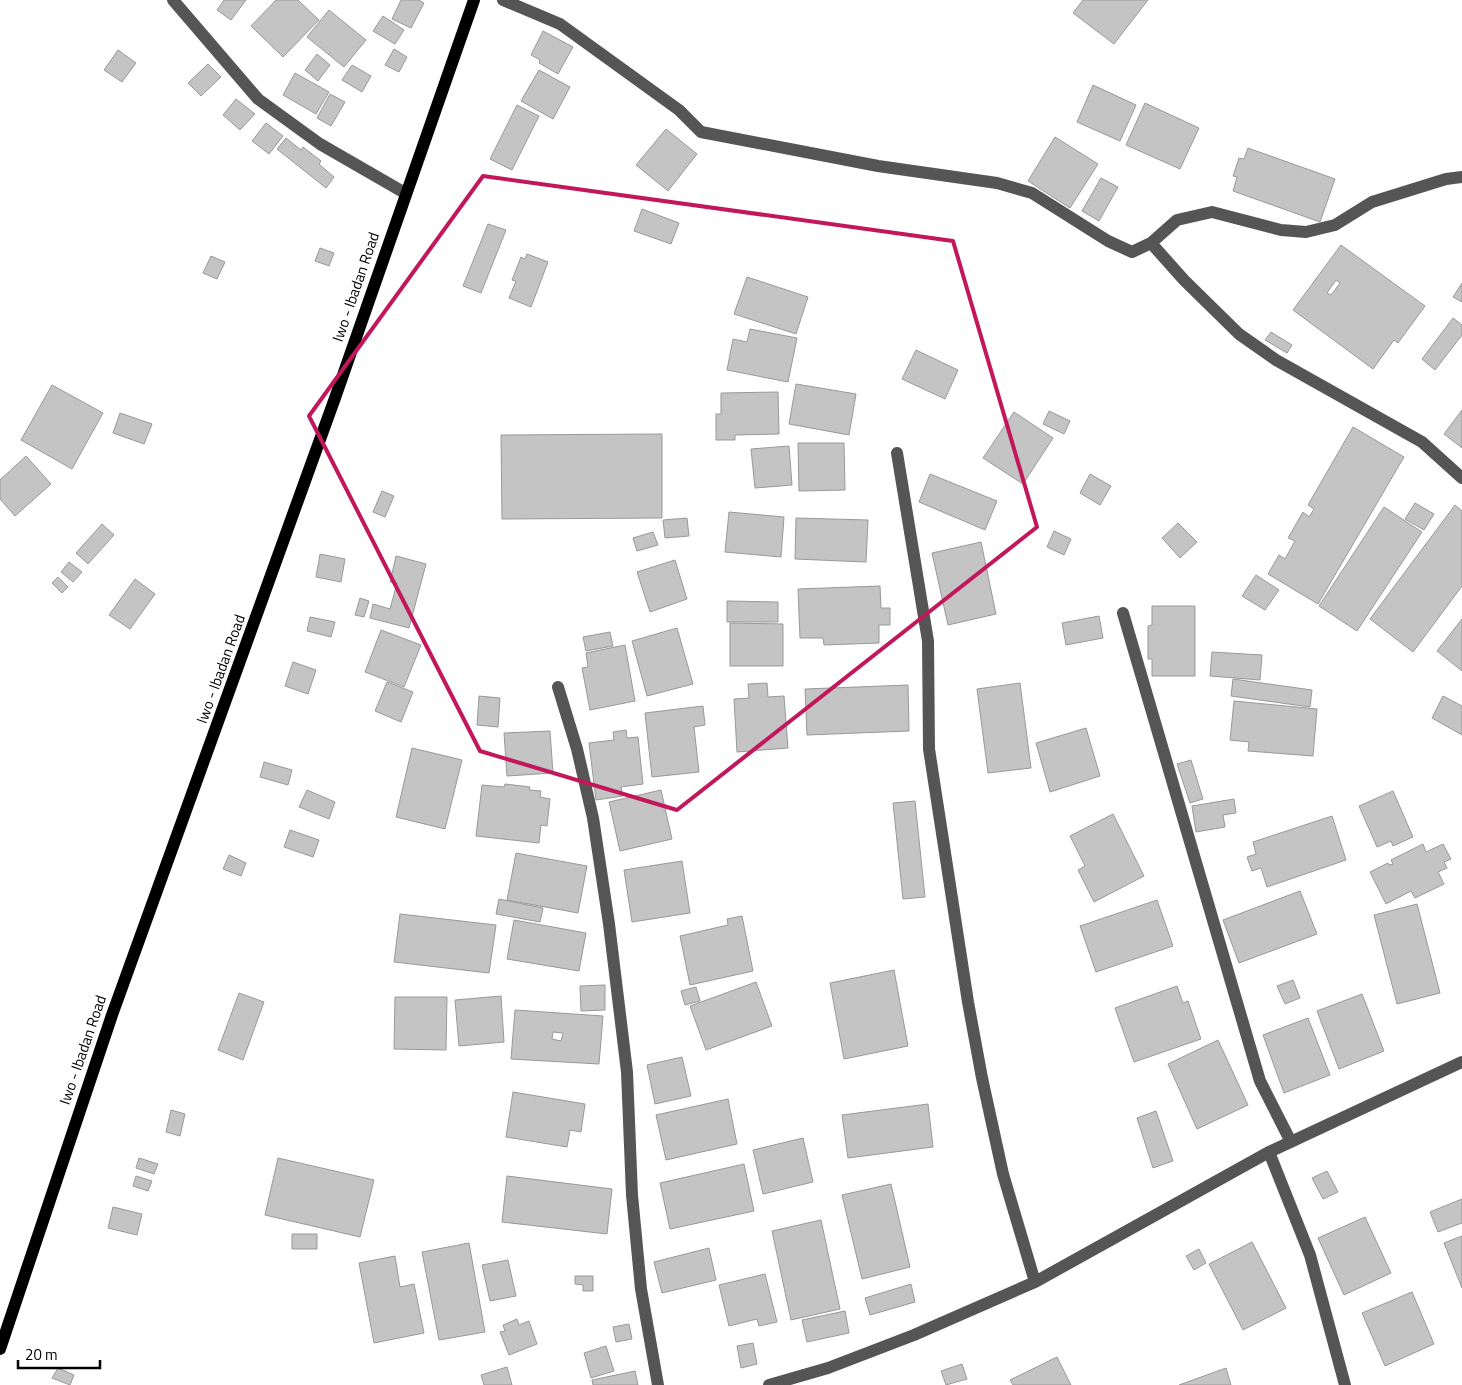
<svg xmlns="http://www.w3.org/2000/svg" width="1462" height="1385" font-family="'Titillium Web',sans-serif">
	<style>
		.building { fill: #c4c4c4; stroke: #999; fill-rule: evenodd }
		.lines { fill: none; stroke-linecap: round; stroke-linejoin: round }
		.minor { stroke: #555; stroke-width: 12 }
		.major { stroke: #000; stroke-width: 12 }
		.marked { fill: none; stroke: #c2185b; stroke-width: 4; stroke-linejoin: round }
		.labels { text-anchor: middle; stroke-width: 4; stroke-linejoin: round; paint-order: stroke }
		.street-label { font-size: 15px; fill: #000; stroke: #fff }
	</style>
	<rect width="100%" height="100%" fill="#fff"/>
	<path class="building" d="M224 0H246L231 20 217 10Z
		M276 0H298L319 20 283 57 251 26Z
		M401 0H419L424 3 411 28 392 19Z
		M1083 0H1148L1114 44 1073 13Z
		M329 10 366 40 344 67 307 37Z
		M383 16 404 30 395 44 373 31Z
		M543 31 573 47 558 74 539 63 540 60 531 55Z
		M394 49 407 57 399 72 385 65Z
		M118 50 136 63 122 82 104 70Z
		M317 54 330 65 318 81 305 70Z
		M208 64 221 77 201 96 188 83Z
		M352 65 371 76 362 92 342 80Z
		M539 70 570 87 553 119 521 101Z
		M295 73 329 92 316 114 283 95Z
		M1093 85 1136 105 1120 141 1077 122Z
		M330 94 345 102 331 126 317 118Z
		M236 99 255 114 240 130 223 115Z
		M1145 103 1199 128 1180 169 1126 145Z
		M517 105 539 116 512 170 490 159Z
		M266 123 283 136 269 154 252 141Z
		M666 129 697 154 668 191 636 165Z
		M1055 137 1098 164 1070 208 1028 181Z
		M286 138 301 150 303 147 321 161 319 164 334 177 326 188 277 149Z
		M1248 148 1335 179 1320 222 1233 191 1237 177 1233 176 1239 158 1244 159Z
		M1101 178 1118 187 1099 221 1082 211Z
		M642 209 679 223 671 244 634 231Z
		M488 224 506 230 481 293 463 286Z
		M1341 245 1425 306 1398 343 1394 340 1373 369 1293 310ZM1336 280 1340 283 1331 295 1327 293Z
		M320 248 334 253 329 266 315 261Z
		M527 254 548 262 531 307 509 298 516 281 512 280 521 257 525 259Z
		M211 256 225 262 217 279 203 273Z
		M747 277 808 297 796 334 734 314Z
		M1462 283V302L1453 297Z
		M1453 318 1462 325V335L1435 370 1422 359Z
		M750 329 797 338 788 382 727 370 733 339 747 342Z
		M1271 332 1292 345 1287 353 1265 340Z
		M916 350 958 370 945 399 902 379Z
		M796 384 856 394 849 435 789 424Z
		M52 385 103 413 72 469 21 440Z
		M778 392 779 434 735 435V440H716V414H721V393Z
		M1462 410V448L1444 434Z
		M1049 411 1070 421 1064 434 1043 424Z
		M1014 412 1053 438 1023 484 983 458Z
		M120 413 152 424 144 444 113 433Z
		M1353 427 1404 457 1318 604 1268 574 1279 555 1285 559 1295 541 1288 538 1303 512 1309 517 1314 509 1308 505Z
		M662 434V518L502 519 501 435Z
		M798 443H844L845 490 799 491Z
		M789 446 792 485 755 488 751 449Z
		M26 456 51 484 15 516 0 499V480Z
		M930 474 997 501 985 530 919 502Z
		M1090 474 1111 486 1100 505 1080 493Z
		M382 491 394 496 385 517 373 512Z
		M1415 503 1434 514 1424 530 1405 519Z
		M1455 505 1462 511V586L1413 652 1370 619Z
		M1384 507 1422 532 1357 631 1319 606Z
		M729 512 784 517 781 557 725 552Z
		M687 518 689 536 665 538 663 520Z
		M796 518 868 520 866 562 795 559Z
		M1178 523 1197 542 1180 558 1162 538Z
		M102 524 114 535 88 564 76 553Z
		M1054 531 1071 539 1064 555 1047 547Z
		M653 532 658 545 637 551 633 538Z
		M981 542 996 614 948 625 932 553Z
		M320 554 345 559 341 582 316 577Z
		M396 556 426 564 409 628 370 618 373 604 390 609 397 583 390 582Z
		M675 560 687 599 650 612 637 572Z
		M69 562 82 572 73 582 61 572Z
		M1256 575 1279 590 1265 610 1242 596Z
		M58 577 68 587 62 593 52 583Z
		M135 579 155 594 130 629 109 615Z
		M880 586 881 608H890V625H879V643L824 645 823 638H800L798 589Z
		M360 598 369 601 364 617 355 615Z
		M727 601 778 602V622H727Z
		M1152 606H1195V676H1152V659H1148V626L1152 625Z
		M1099 616 1103 638 1066 645 1062 623Z
		M310 617 335 622 331 637 307 631Z
		M1462 619V671L1437 651Z
		M730 623 783 624V666H730Z
		M677 628 693 684 647 696 632 641Z
		M381 630 421 645 404 687 365 672Z
		M610 632 613 646 586 651 583 637Z
		M625 645 635 701 590 710 582 668 588 667 586 653Z
		M1212 652 1262 655 1260 680 1210 676Z
		M293 662 316 670 308 694 285 686Z
		M1233 679 1312 690 1310 707 1231 696Z
		M387 682 413 692 401 722 375 711Z
		M767 683 768 697 784 696 788 748 737 752 734 699 749 698 748 684Z
		M1020 683 1031 768 988 773 977 689Z
		M908 685 909 731 807 735 805 689Z
		M479 696 500 698 498 727 477 725Z
		M1443 696 1462 706V735L1432 718Z
		M1234 701 1317 709 1313 756 1248 751 1249 742 1230 740Z
		M703 706 705 725 694 727 699 772 652 777 645 713Z
		M1086 728 1100 776 1050 792 1036 743Z
		M626 730 627 738 638 737 643 784 621 787 623 796 596 800 589 743 614 740 613 732Z
		M550 731 553 773 507 776 504 733Z
		M412 748 462 760 445 829 396 817Z
		M1191 760 1203 799 1190 803 1177 764Z
		M264 762 292 770 288 785 260 777Z
		M505 784 530 787 529 790 541 791 540 797 550 799 547 826 541 825 539 843 476 836 482 785 504 787Z
		M307 790 335 802 329 819 299 807Z
		M661 790 672 839 620 851 609 802Z
		M1393 791 1413 837 1393 846 1391 841 1377 847 1359 806Z
		M1234 799 1236 813 1223 815 1225 827 1196 832 1192 806Z
		M915 801 925 897 903 899 893 803Z
		M1113 814 1144 876 1094 902 1078 870 1085 866 1070 836Z
		M1332 816 1346 860 1267 887 1261 868 1252 871 1247 857 1256 854 1253 842Z
		M290 830 319 840 313 857 284 847Z
		M1423 844 1426 852 1443 844 1451 859 1444 862 1447 868 1438 872 1444 884 1415 898 1411 891 1386 904 1370 872 1388 863 1389 865 1393 864 1391 860Z
		M516 853 587 866 578 913 507 900Z
		M229 855 246 863 241 876 223 869Z
		M682 861 690 913 632 922 624 870Z
		M1300 891 1317 934 1239 963 1223 920Z
		M499 899 543 908 540 922 496 914Z
		M1157 900 1173 946 1096 972 1080 926Z
		M1417 904 1440 993 1397 1004 1374 915Z
		M400 914 496 925 489 973 394 962Z
		M742 916 753 971 690 985 680 936 728 925 727 919Z
		M514 920 586 933 579 971 507 959Z
		M894 970 908 1046 844 1059 830 983Z
		M1293 980 1300 998 1285 1004 1277 986Z
		M756 982 772 1026 706 1050 690 1006Z
		M605 985V1010L581 1011 580 986Z
		M1177 986 1183 1003 1188 1001 1201 1039 1134 1062 1115 1008Z
		M696 987 700 1001 685 1005 681 991Z
		M239 993 264 1002 243 1060 218 1050Z
		M1362 994 1384 1051 1339 1069 1317 1011Z
		M501 996 504 1042 459 1046 455 1000Z
		M395 997H447L446 1050 394 1049Z
		M515 1010 603 1016 599 1064 511 1059ZM553 1032 563 1033 561 1041 552 1039Z
		M1308 1018 1330 1075 1284 1093 1263 1035Z
		M1218 1040 1248 1105 1197 1129 1168 1064Z
		M682 1057 691 1096 655 1104 647 1065Z
		M513 1092 585 1104 581 1132 570 1130 567 1147 506 1137Z
		M728 1099 737 1144 666 1160 656 1115Z
		M928 1104 933 1147 848 1158 842 1115Z
		M171 1110 185 1114 180 1136 166 1132Z
		M1156 1111 1173 1161 1153 1168 1137 1118Z
		M803 1138 813 1182 763 1194 753 1150Z
		M139 1158 158 1164 154 1174 136 1168Z
		M278 1158 374 1180 360 1237 265 1215Z
		M744 1164 754 1211 670 1229 660 1183Z
		M1327 1171 1338 1192 1323 1199 1312 1178Z
		M136 1176 152 1181 148 1191 133 1186Z
		M507 1176 612 1189 607 1234 502 1222Z
		M891 1184 910 1267 862 1279 842 1195Z
		M1462 1199V1223L1438 1232 1430 1212Z
		M113 1207 142 1214 137 1235 108 1228Z
		M1365 1217 1391 1273 1344 1295 1318 1238Z
		M821 1220 840 1309 791 1320 772 1231Z
		M292 1234H317V1249H292Z
		M1462 1236V1288L1444 1243Z
		M1252 1242 1286 1308 1243 1330 1209 1264Z
		M469 1243 485 1332 439 1340 422 1252Z
		M709 1248 716 1280 662 1293 654 1262Z
		M1199 1249 1206 1263 1194 1270 1186 1256Z
		M395 1256 400 1287 414 1284 424 1333 374 1343 359 1263Z
		M508 1260 516 1296 490 1301 482 1265Z
		M765 1274 777 1322 759 1326 757 1319 729 1326 719 1285Z
		M575 1276H593V1291H583V1285L575 1284Z
		M911 1284 915 1302 870 1315 865 1298Z
		M1412 1292 1434 1344 1385 1366 1362 1313Z
		M845 1311 849 1333 807 1342 802 1320Z
		M517 1319 519 1325 529 1321 537 1344 509 1355 500 1332 505 1331 503 1325Z
		M629 1324 632 1339 616 1342 613 1327Z
		M753 1343 757 1364 741 1368 737 1346Z
		M606 1346 614 1371 591 1378 584 1353Z
		M1057 1357 1071 1385H1013L1010 1380Z
		M962 1364 967 1379 946 1385 941 1371Z
		M507 1367 512 1385H484L481 1375Z
		M58 1368 74 1375 70 1385 52 1378Z
		M1226 1368 1231 1385H1179Z
		M635 1371 638 1385H593L592 1380Z"/>
	<g class="lines">
		<path class="minor" d="M173 0 258 99 320 144 405 193
			M503 0 560 24 679 110 701 132 878 166 997 183 1032 193 1108 241 1132 252 1151 243 1177 220 1212 212 1281 230 1306 232 1335 225 1372 202 1446 179 1462 177
			M1151 243 1184 280 1239 334 1276 360 1422 442 1462 478
			M897 453 928 641 929 749 968 1002 982 1078 1003 1174 1035 1282
			M1123 613 1260 1081 1291 1142
			M558 687 577 749 593 818 609 924 627 1072 632 1195 641 1289 658 1385
			M1269 1152 1310 1255 1345 1385
			M769 1385 828 1368 914 1335 1035 1282 1269 1152 1462 1062"/>
		<path class="major" d="M0 1349 112 1015 335 398 474 0"/>
	</g>
	<path class="marked" d="M483 176 953 241 1037 527 677 810 480 751 309 416Z"/>
	<g class="labels">
		<g class="street-label">
			<text transform="translate(356 287) rotate(-71)" y="5">Iwo - Ibadan Road</text>
			<text transform="translate(221 669) rotate(-70)" y="5">Iwo - Ibadan Road</text>
			<text transform="translate(83 1050) rotate(-71)" y="5">Iwo - Ibadan Road</text>
		</g>
	</g>
	<path d="M18 1360v8h82v-8" fill="none" stroke="#000000" stroke-width="2.5"/>
	<text x="25" y="1360" font-size="15" fill="#000000" stroke="#ffffff" stroke-width="4" paint-order="stroke">20 m</text>
</svg>
